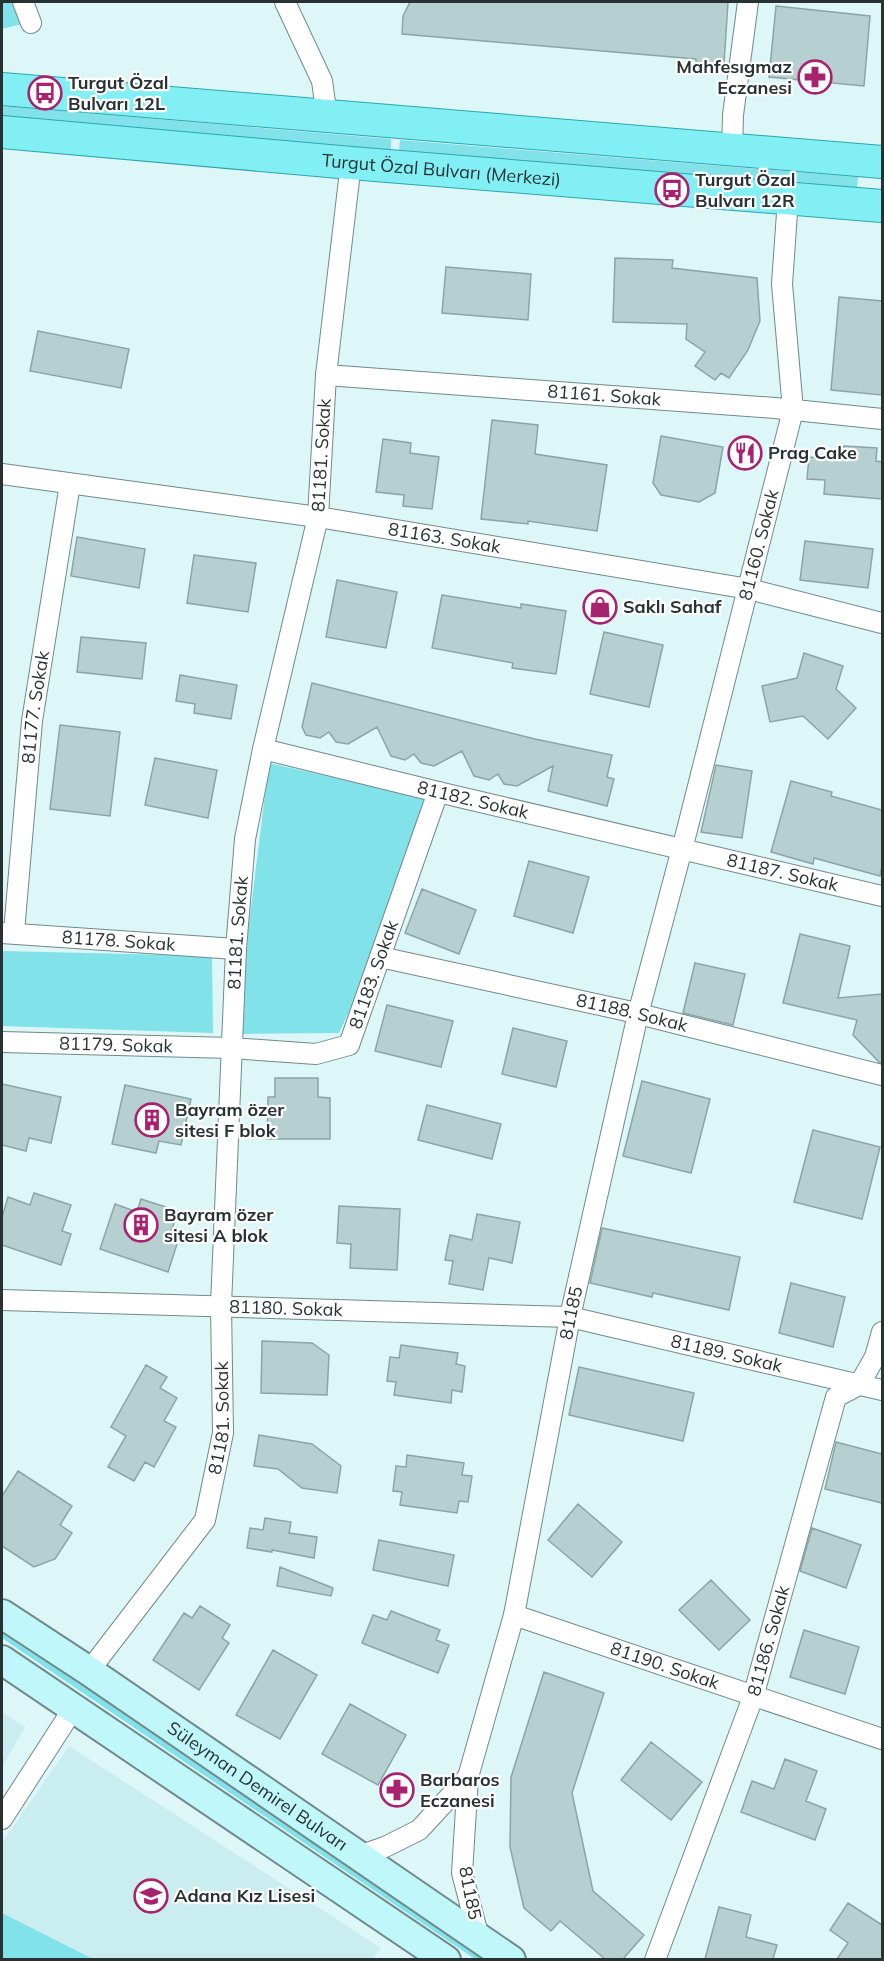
<svg xmlns="http://www.w3.org/2000/svg" width="884" height="1961" font-family="Mulish,sans-serif">
	<style>
		.built { fill: #caedef }
		.green { fill: #81e2e9 }
		.building { fill: #b6cfd1; stroke: #8ca4a6; stroke-width: 1.5 }
		.lines { fill: none; stroke-linecap: round; stroke-linejoin: round }
		.street-casing { stroke: #72898b; stroke-width: 22 }
		.secondary-casing { stroke: #72898b; stroke-width: 32 }
		.primary-casing { stroke: #2ca6ad; stroke-width: 34 }
		.street { stroke: #fff; stroke-width: 20 }
		.secondary { stroke: #c0f7fa; stroke-width: 28 }
		.primary { stroke: #82eff5; stroke-width: 32 }
		.labels { text-anchor: middle; stroke-width: 4.5; stroke-linejoin: round; paint-order: stroke }
		.poi-label { font-size: 18px; font-weight: bold; fill: #283233; stroke: #fefefe; text-anchor: start }
		.street-label { font-size: 18px; fill: #283233; stroke: #fefefe }
	</style>
	<rect width="100%" height="100%" fill="#ddf6f8"/>
	<path class="built" d="M2 1712 25 1727 2 1767Z
		M69 1746 381 1948 372 1960H2V1843Z"/>
	<path class="green" d="M2 2H11L22 24 2 29Z
		M2 106 391 139V151L2 118Z
		M400 140 858 177 857 188 399 151Z
		M269 763 424 798 378 950 339 1033 241 1034 249 923Z
		M2 951 212 956 213 1033 2 1026Z
		M2 1630 15 1639 489 1959H475L2 1638Z
		M2 1913 93 1959H2Z"/>
	<path class="building" d="M410 2H728L724 64 696 62V59L402 34 403 16Z
		M776 6 870 16 864 86 769 77Z
		M615 258 673 260 672 268 757 278 760 321 748 350 729 378 721 373 715 380 695 366 705 352 686 339 687 324 613 322Z
		M446 267 531 274 528 320 442 313Z
		M839 297 882 301V395L831 390Z
		M38 331 129 349 121 388 30 371Z
		M492 420 538 425 535 454 607 465 597 531 528 521V524L481 519Z
		M661 436 723 447 715 493 699 502 661 495 653 483Z
		M383 439 411 443 410 453 439 457 432 509 403 506 404 495 376 492Z
		M844 446 877 448 876 461 882 462V499L824 494 825 480 807 479 809 457 843 460Z
		M77 537 145 549 139 588 71 576Z
		M805 541 873 549 868 588 800 580Z
		M194 555 256 563 248 612 187 603Z
		M337 580 397 592 386 648 326 637Z
		M442 595 521 608V604L566 611 556 674 512 668 513 663 432 648Z
		M604 632 663 645 649 707 590 694Z
		M81 637 146 643 142 679 77 672Z
		M804 653 843 666 836 689 856 708 828 739 803 716 770 722 762 686 797 678Z
		M180 675 237 685 231 719 194 713 195 704 176 701Z
		M312 683 535 739 612 755 607 777 614 779 607 806 548 791 553 766 517 786 504 784 498 774 489 780 474 776 462 751 434 766 421 763 414 754 405 760 391 756 377 727 348 744 336 742 329 732 320 738 306 735 302 727Z
		M60 725 120 732 110 816 50 809Z
		M155 758 217 770 208 818 145 805Z
		M716 765 752 771 742 838 701 832Z
		M791 781 832 792 831 796 882 810V865L880 876 814 858 813 864 771 852Z
		M529 861 589 877 573 933 514 916Z
		M422 889 476 910 459 954 405 933Z
		M800 934 850 946 838 998 882 994V1063L879 1062 853 1035 857 1020 783 1003Z
		M695 963 745 974 733 1025 683 1013Z
		M387 1005 453 1021 441 1067 375 1051Z
		M513 1028 567 1041 556 1087 502 1074Z
		M275 1078H318V1097L330 1098V1139H267L268 1097H275Z
		M642 1081 710 1099 691 1173 623 1156Z
		M2 1084 61 1097 51 1143 29 1138 26 1151 2 1145Z
		M125 1085 191 1099 181 1145 159 1141 156 1153 112 1144Z
		M427 1105 501 1124 492 1159 418 1140Z
		M813 1130 880 1147 862 1219 794 1202Z
		M34 1193 71 1205 62 1231 71 1234 61 1265 2 1245V1217L8 1197 30 1205Z
		M141 1199 178 1211 169 1238 178 1241 168 1272 100 1249 115 1204 137 1212Z
		M339 1206 400 1209 397 1270 350 1268 351 1244 337 1243Z
		M477 1214 520 1222 512 1263 489 1258 483 1290 449 1284 453 1261 445 1260 450 1235 472 1240Z
		M602 1228 740 1257 729 1310 653 1293 652 1297 590 1283Z
		M791 1283 845 1297 833 1347 779 1333Z
		M262 1341 312 1343 329 1355 327 1395 261 1393Z
		M401 1345 458 1353 456 1364 465 1366 462 1392 452 1390 451 1403 394 1395 396 1382 387 1381 390 1357 399 1358Z
		M146 1365 167 1377 160 1388 177 1398 164 1421 176 1427 154 1467 145 1462 134 1481 108 1467 126 1436 111 1427Z
		M579 1367 694 1393 683 1441 569 1415Z
		M259 1435 312 1444 341 1466 337 1493 302 1488 278 1469 254 1466Z
		M836 1442 882 1454V1503L825 1489Z
		M407 1455 464 1463 462 1475 472 1476 468 1502 459 1501 457 1513 400 1505 402 1492 393 1491 396 1466 406 1467Z
		M18 1471 72 1506 60 1525 72 1533 55 1559 34 1567 2 1546V1496Z
		M578 1504 622 1542 592 1577 548 1540Z
		M265 1518 291 1522 289 1533 317 1537 314 1558 272 1550V1552L247 1548 250 1528 263 1530Z
		M812 1528 861 1545 846 1588 800 1571Z
		M379 1540 454 1555 448 1586 373 1570Z
		M280 1567 333 1588 331 1596 277 1586Z
		M711 1580 750 1620 719 1650 679 1610Z
		M200 1606 230 1625 222 1638 229 1643 199 1690 153 1660 184 1613 192 1618Z
		M391 1611 440 1630 436 1640 449 1645 438 1673 362 1643 373 1615 387 1620Z
		M804 1630 859 1647 845 1694 790 1677Z
		M273 1650 317 1675 280 1739 236 1715Z
		M544 1672 604 1693 572 1793 593 1891 644 1935 623 1959H605L560 1921 551 1931 524 1908 510 1847 511 1777Z
		M350 1704 406 1735 378 1785 322 1754Z
		M651 1742 702 1782 671 1820 621 1780Z
		M785 1759 817 1771 806 1801 826 1809 815 1840 741 1812 752 1781 774 1789Z
		M848 1903 882 1925V1959H837L848 1943 830 1930Z
		M719 1907 751 1915 746 1937 777 1945 773 1959H705Z"/>
	<g class="lines">
		<g class="street-casing">
			<g id="street">
				<path d="M23 2 31 23"/>
				<path d="M285 2 322 81 327 117"/>
				<path d="M732 150 733 115 748 2"/>
				<path id="s1" d="M326 375 775 408 882 419"/>
				<path id="s2" d="M2 474 318 517 749 589 882 623"/>
				<path id="s3" d="M263 749 438 792 882 896"/>
				<path id="s4" d="M14 932 32 721 70 484"/>
				<path id="s5" d="M2 933 236 949"/>
				<path id="s6" d="M380 957 623 1010 882 1075"/>
				<path id="s7" d="M2 1042 231 1048 316 1054 349 1045 438 792"/>
				<path id="s8" d="M2 1300 570 1317 882 1390"/>
				<path id="s9" d="M514 1615 882 1739"/>
				<path id="s10" d="M89 1671 205 1520 223 1433 221 1305 236 949 245 839 263 749 318 517 326 375 351 163"/>
				<path d="M2 1819 73 1709"/>
				<path d="M359 1856 385 1847 419 1830 468 1777"/>
				<path id="s11" d="M479 1938 462 1873 468 1777 514 1615 570 1317 638 1014 687 830 793 410 782 284 788 199"/>
				<path id="s12" d="M655 1960 753 1697 836 1397 859 1385 875 1357 882 1332"/>
			</g>
		</g>
		<g class="secondary-casing">
			<g id="secondary">
				<path id="s13" d="M2 1614 89 1671 511 1960"/>
				<path d="M2 1660 446 1960"/>
			</g>
		</g>
		<g class="primary-casing">
			<g id="primary">
				<path d="M2 89 882 162"/>
				<path id="s14" d="M2 132 351 163 882 206"/>
			</g>
		</g>
		<use href="#street" class="street"/>
		<use href="#secondary" class="secondary"/>
		<use href="#primary" class="primary"/>
	</g>
	<defs>
		<g id="pharmacy-ring" transform="scale(1.725)"><circle r="9.5" fill="#fefefe" stroke="#a7236e" stroke-width="1.5"/><path d="M-2-6h4v4h4v4h-4v4h-4v-4h-4v-4h4Z" fill="#a7236e"/></g>
		<g id="bus-ring" transform="scale(1.725)"><circle r="9.5" fill="#fefefe" stroke="#a7236e" stroke-width="1.5"/><path d="M-5-6H5V4H4V6H2V4H-2V6H-4V4H-5ZM-3.5-4V0h7V-4ZM-3.5 1.2v1.5H-2V1.2ZM2 1.2v1.5H3.5V1.2Z" fill="#a7236e"/></g>
		<g id="restaurant-ring" transform="scale(1.725)"><circle r="9.5" fill="#fefefe" stroke="#a7236e" stroke-width="1.5"/><path d="M-5-6h1v4h1v-4h1v4h1v-4h1v5L-1.5 .5V6h-2V.5L-5-1ZM5-6V6H3V1.5H1.5Q1.5-4 5-6Z" fill="#a7236e"/></g>
		<g id="shop-ring" transform="scale(1.725)"><circle r="9.5" fill="#fefefe" stroke="#a7236e" stroke-width="1.5"/><path d="M-5-2.5h2.3a2.7 3.5 0 0 1 5.4 0H5L5.5 6h-11ZM-1.5-2.5h3a1.5 2.3 0 0 0-3 0Z" fill="#a7236e"/></g>
		<g id="building-ring" transform="scale(1.725)"><circle r="9.5" fill="#fefefe" stroke="#a7236e" stroke-width="1.5"/><path d="M-4-6H4V6H1V3H-1V6H-4ZM-2.5-4.3h1.7v1.8h-1.7ZM.8-4.3h1.7v1.8H.8ZM-2.5-1h1.7V.8h-1.7ZM.8-1h1.7V.8H.8Z" fill="#a7236e"/></g>
		<g id="school-ring" transform="scale(1.725)"><circle r="9.5" fill="#fefefe" stroke="#a7236e" stroke-width="1.5"/><path d="M0-5L7-2L0 1L-7-2ZM-4 1L0 2.5L4 1V4Q0 6-4 4Z" fill="#a7236e"/></g>
	</defs>
	<g fill-rule="evenodd">
		<use href="#pharmacy-ring" x="815" y="77"/>
		<use href="#bus-ring" x="45" y="93"/>
		<use href="#bus-ring" x="672" y="190"/>
		<use href="#restaurant-ring" x="745" y="453"/>
		<use href="#shop-ring" x="600" y="607"/>
		<use href="#building-ring" x="152" y="1120"/>
		<use href="#building-ring" x="141" y="1225"/>
		<use href="#pharmacy-ring" x="397" y="1790"/>
		<use href="#school-ring" x="151" y="1896"/>
	</g>
	<g class="labels">
		<g class="poi-label">
			<text x="792" y="73" text-anchor="end">Mahfesıgmaz<tspan x="792" dy="21">Eczanesi</tspan></text>
			<text x="68" y="89">Turgut Özal<tspan x="68" dy="21">Bulvarı 12L</tspan></text>
			<text x="695" y="186">Turgut Özal<tspan x="695" dy="21">Bulvarı 12R</tspan></text>
			<text x="768" y="459">Prag Cake</text>
			<text x="623" y="613">Saklı Sahaf</text>
			<text x="175" y="1116">Bayram özer<tspan x="175" dy="21">sitesi F blok</tspan></text>
			<text x="164" y="1221">Bayram özer<tspan x="164" dy="21">sitesi A blok</tspan></text>
			<text x="420" y="1786">Barbaros<tspan x="420" dy="21">Eczanesi</tspan></text>
			<text x="174" y="1902">Adana Kız Lisesi</text>
		</g>
		<g class="street-label">
			<text dy="6" stroke="none"><textPath href="#s14" startOffset="441">Turgut Özal Bulvarı (Merkezi)</textPath></text>
			<text dy="6" stroke="none"><textPath href="#s1" startOffset="279">81161. Sokak</textPath></text>
			<text dy="6" stroke="none"><textPath href="#s10" startOffset="1266">81181. Sokak</textPath></text>
			<text dy="6" stroke="none"><textPath href="#s2" startOffset="447">81163. Sokak</textPath></text>
			<text dy="6" stroke="none"><textPath href="#s11" startOffset="1430">81160. Sokak</textPath></text>
			<text dy="6" stroke="none"><textPath href="#s4" startOffset="226">81177. Sokak</textPath></text>
			<text dy="6" stroke="none"><textPath href="#s3" startOffset="216">81182. Sokak</textPath></text>
			<text dy="6" stroke="none"><textPath href="#s3" startOffset="534">81187. Sokak</textPath></text>
			<text dy="6" stroke="none"><textPath href="#s10" startOffset="780">81181. Sokak</textPath></text>
			<text dy="6" stroke="none"><textPath href="#s5" startOffset="117">81178. Sokak</textPath></text>
			<text dy="6" stroke="none"><textPath href="#s7" startOffset="423">81183. Sokak</textPath></text>
			<text dy="6" stroke="none"><textPath href="#s6" startOffset="258">81188. Sokak</textPath></text>
			<text dy="6" stroke="none"><textPath href="#s7" startOffset="114">81179. Sokak</textPath></text>
			<text dy="6" stroke="none"><textPath href="#s8" startOffset="284">81180. Sokak</textPath></text>
			<text dy="6" stroke="none"><textPath href="#s11" startOffset="639">81185</textPath></text>
			<text dy="6" stroke="none"><textPath href="#s8" startOffset="729">81189. Sokak</textPath></text>
			<text dy="6" stroke="none"><textPath href="#s10" startOffset="294">81181. Sokak</textPath></text>
			<text dy="6" stroke="none"><textPath href="#s12" startOffset="339">81186. Sokak</textPath></text>
			<text dy="6" stroke="none"><textPath href="#s9" startOffset="159">81190. Sokak</textPath></text>
			<text dy="6" stroke="none"><textPath href="#s13" startOffset="308">Süleyman Demirel Bulvarı</textPath></text>
			<text transform="translate(470 1893) rotate(79)" y="6">81185</text>
		</g>
	</g>
	<rect width="884" height="1961" fill="none" stroke="#283233" stroke-width="6"/>
</svg>
